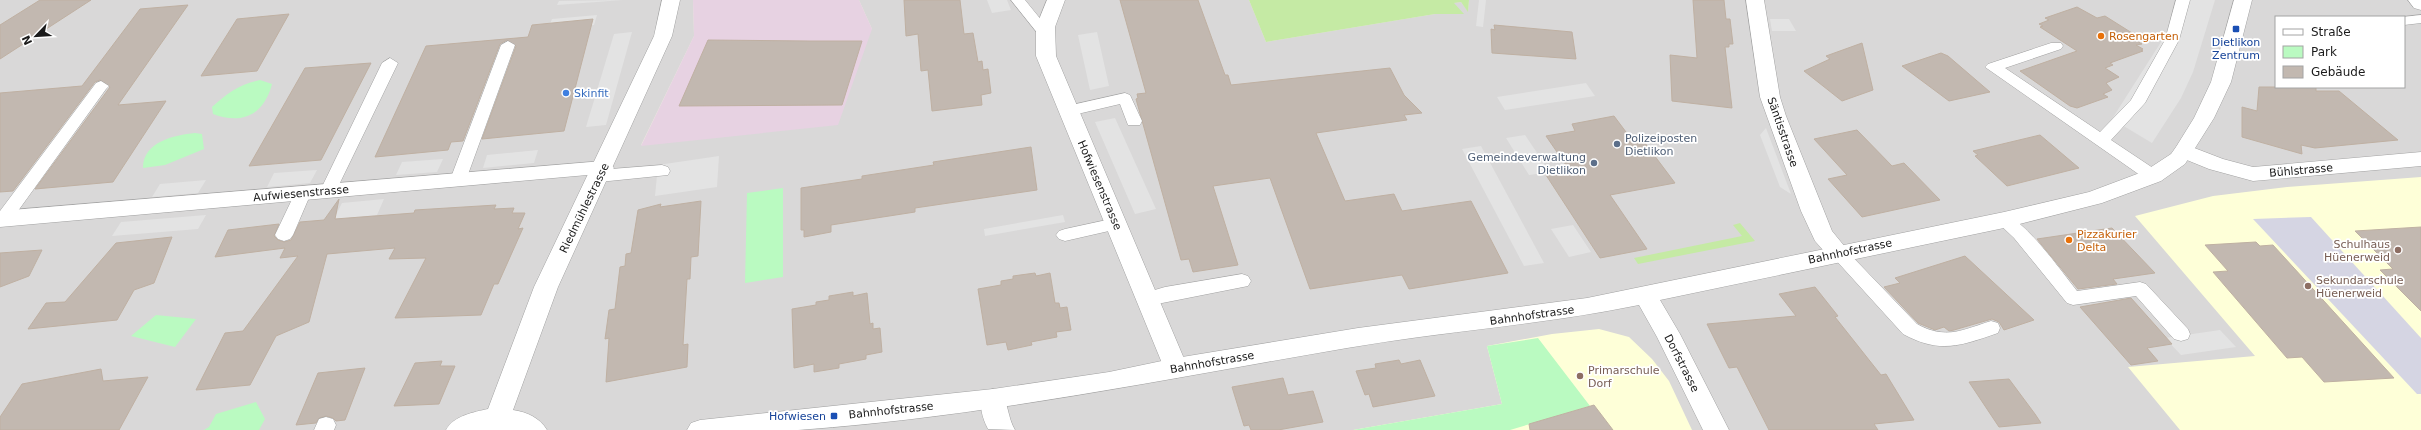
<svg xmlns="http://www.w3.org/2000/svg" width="2421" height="430" font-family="'DejaVu Sans',sans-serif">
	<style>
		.residential { fill: #d9d8d8; fill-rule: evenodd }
		.industrial { fill: #e7d2e2 }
		.education { fill: #feffd8 }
		.grass { fill: #c5eaa4 }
		.park { fill: #bafac1 }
		.parking { fill: #e3e3e3 }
		.plaza { fill: #d5d5e3 }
		.building { fill: #c2b8b0; stroke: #bfb0a2 }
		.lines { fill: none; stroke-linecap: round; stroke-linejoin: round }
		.service-casing { stroke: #a2a2a2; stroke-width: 1 }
		.minor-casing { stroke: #a2a2a2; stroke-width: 1 }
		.tertiary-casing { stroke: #a2a2a2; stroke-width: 1 }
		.service { fill: #fff; fill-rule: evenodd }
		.minor { fill: #fff; fill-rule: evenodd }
		.tertiary { fill: #fff; fill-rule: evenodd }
		.transit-dot { fill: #1a4fb4; stroke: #fff; stroke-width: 1.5 }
		.food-dot { fill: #e8710a; stroke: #fff; stroke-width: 1.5 }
		.shop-dot { fill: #3f7fe0; stroke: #fff; stroke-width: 1.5 }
		.service-dot { fill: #5c6f8a; stroke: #fff; stroke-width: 1.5 }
		.education-dot { fill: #8d6e63; stroke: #fff; stroke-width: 1.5 }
		.labels { text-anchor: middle; stroke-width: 3.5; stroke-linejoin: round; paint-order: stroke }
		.food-label { font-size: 11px; fill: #c56008; stroke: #fff; text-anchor: start }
		.transit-label { font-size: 11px; fill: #164399; stroke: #fff }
		.shop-label { font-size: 11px; fill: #366cbe; stroke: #fff; text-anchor: start }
		.street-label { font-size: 11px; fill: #1b1b1b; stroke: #fff }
		.service-label { font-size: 11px; fill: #4e5e75; stroke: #fff; text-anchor: start }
		.education-label { font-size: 11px; fill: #785e54; stroke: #fff; text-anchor: start }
	</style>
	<rect width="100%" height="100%" fill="#ede9e0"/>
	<path class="residential" d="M0 0H693L694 36 641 145 872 29 859 0H1249L1266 42 1435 14H1463L1453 3 1461 2 1468 11 1469 0H2421V430H0ZM2276 17H2404V87H2276Z"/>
	<path class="industrial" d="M693 0H859L872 29 838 125 641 146 694 36Z"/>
	<path class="education" d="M2421 177V430H2180L2128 367 2255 356 2135 216 2213 196 2287 187Z
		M1599 329 1629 337 1652 359 1669 381 1692 430H1353L1502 404 1487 346 1552 334Z"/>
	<path class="grass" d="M1249 0H1469L1468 12 1461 2 1454 3 1464 14H1435L1266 42Z
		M1740 223 1755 241 1638 264 1634 258 1742 236 1733 225Z"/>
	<path class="park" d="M260 80 272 84C264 115 242 125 213 114L212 107C227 93 240 84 260 80Z
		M195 133 202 134 204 149 165 165 143 168C143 142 174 135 195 133Z
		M783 188V277L745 283 747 193Z
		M156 315 196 319 175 347 131 336Z
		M1538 338 1590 406 1510 430H1353L1502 404 1487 346Z
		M256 402 265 419 259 430H204L209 427 216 414Z"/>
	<path class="parking" d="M623 0 557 5 559 1Z
		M987 0H1007L1011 10 992 13Z
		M1479 0H1486L1483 27 1476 26Z
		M2179 0H2215L2193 72 2181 98 2152 143 2112 119 2175 20Z
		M597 15 594 25 548 29 552 19Z
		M1770 19H1789L1796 31H1772Z
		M632 32 606 125 586 127 614 34Z
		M1097 32 1109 86 1090 90 1078 35Z
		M1586 83 1595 96 1505 110 1497 97Z
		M1115 118 1156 209 1135 214 1095 122Z
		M1766 128 1791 194 1780 187 1760 135Z
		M1525 135 1550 172 1529 175 1506 138Z
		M1481 146 1544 263 1524 266 1462 149Z
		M538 150 534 163 483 168 487 155Z
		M719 156 717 187 655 196 658 165Z
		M443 159 437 172 396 175 402 162Z
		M317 170 310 183 267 187 274 173Z
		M206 180 198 193 152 197 160 184Z
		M384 199 377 215 334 219 342 203Z
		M206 215 198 229 112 236 121 222Z
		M1063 215 1065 222 985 236 984 229Z
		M1573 225 1591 252 1569 257 1551 229Z
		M2220 330 2236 347 2181 355 2165 338Z"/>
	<path class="plaza" d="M2311 217 2421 338V394H2417L2253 219Z"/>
	<path class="building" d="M40 0H91L0 59V25Z
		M904 0H960L964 34 973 33 978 62 982 61 983 70 988 69 991 93 981 95 982 105 932 111 928 70 921 71 918 34 906 36Z
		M1120 0H1198L1225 75H1228L1231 85 1390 68 1404 95 1422 113 1404 115 1407 120 1316 133 1345 201 1394 194 1402 211 1471 201 1508 273 1409 289 1402 275 1310 289 1270 178 1213 186 1238 265 1193 272 1189 259 1181 260 1136 99 1138 98 1137 94 1146 93Z
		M1693 0H1724L1726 19H1730L1733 44H1729V47H1725L1732 108 1672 101 1670 55 1697 58Z
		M188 5 118 105 166 101 113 182 35 189 110 87 100 80 95 82 13 191 0 192V93L82 86 140 9Z
		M2077 7 2097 18 2105 16 2140 38 2135 40 2142 44 2136 45 2143 49 2141 50 2143 51 2110 63 2113 65 2105 68 2119 77 2106 83 2112 90 2103 94 2108 97 2077 108 2070 106 2020 71 2077 51 2040 27 2043 26 2039 24 2049 20 2045 18Z
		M289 14 257 71 201 76 237 19Z
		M593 19 564 131 482 139 516 46 507 40 500 44 463 141 451 142 448 150 375 157 426 46 528 37 532 25Z
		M1494 25 1572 32 1576 59 1492 53 1491 29 1495 30Z
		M708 40 810 41H862L842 105 679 106Z
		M1862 43 1873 90 1842 101 1804 71 1830 59 1826 56Z
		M1941 53 1948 56 1990 92 1949 101 1902 66Z
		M371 63 321 160 249 166 305 68Z
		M2259 87H2316V91H2339L2398 140 2315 148 2301 145 2302 154 2242 137V107L2257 111Z
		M1614 116 1629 136 1639 135 1675 183 1610 195 1647 249 1600 258 1544 172 1568 168 1546 136 1575 131 1572 124Z
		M1857 130 1892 166 1904 163 1940 200 1862 217 1828 179 1847 175 1814 139Z
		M2040 135 2079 168 2007 186 1975 156 1978 155 1973 151Z
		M1031 147 1037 190 915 208V212L831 225V232L804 237V230H801V188L862 179V176L934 165 933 162Z
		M339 199 335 219 414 213 415 210 496 205 494 209 514 208 512 213H525L518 229 523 228 498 284H494L481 315 395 318 426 258 389 259 395 248 327 254 309 322 276 336 250 385 196 390 225 333 243 331 298 256 280 258 285 248 215 257 228 230 279 224 274 236 278 240 284 242 291 240 300 222 324 220Z
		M701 201 698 256 691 257 690 279H687L683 345 688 344 687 367 606 382 609 338 605 339 609 310 615 309 620 267 625 266 626 254 631 253 638 210 661 204 660 207Z
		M2421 227V311L2380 270 2393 269 2355 231Z
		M2112 228 2155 273 2113 279 2117 284 2078 289 2037 239Z
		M172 237 154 283 134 290 117 320 28 329 46 303 65 302 116 243Z
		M2256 242 2260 246 2273 245 2394 378 2324 382 2302 357 2287 358 2213 272 2228 271 2205 245Z
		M42 250 29 276 0 287V253Z
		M1965 256 2034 320 2004 330 1999 322 1992 319 1954 330 1949 331 1944 327 1935 330 1918 323 1884 287 1900 283 1895 278Z
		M1035 273 1036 276 1050 273 1055 303H1059L1060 308 1067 307 1071 330 1056 332 1057 337 1031 342 1032 345 1008 350 1006 342 987 345 978 289 1001 285V281L1013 279V276Z
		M1815 287 1838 316 1835 317 1881 375 1886 374 1914 420 1874 424 1878 430H1769L1737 367 1729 368 1707 324 1796 316 1779 294Z
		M853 292V296L867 293 870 324 873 323V329L880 328 882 352 866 355V359L839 364V368L814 372V364L794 368 792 309 816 305V302L829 300V296Z
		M2131 298 2172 344 2147 348 2158 361 2131 365 2080 307Z
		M1399 360 1401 364 1420 360 1435 396 1373 407 1369 394 1365 395 1356 371 1376 368 1375 364Z
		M442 361 440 366H455L439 404 394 406 415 363Z
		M365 368 345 420 336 421 333 418 326 416 319 418 316 423 296 425 318 373Z
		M101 369 103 381 148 377 119 430H0V417L22 384Z
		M1283 378 1288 395 1313 391 1323 422 1278 430H1251L1249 425 1244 426 1232 387Z
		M2009 379 2035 414 2041 423 1999 427 1969 382Z
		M1594 405 1613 430H1530L1529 424Z"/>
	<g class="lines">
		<g class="service-casing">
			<path id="service" d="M1011 0H1025L1051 32 1049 35H1039Z
				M2176 0H2190L2179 40 2145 103 2111 140 2159 172 2161 176 2159 180H2147L1985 67 1988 64 2051 43H2061L2063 46 2061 49 2005 68 2100 132 2131 100 2165 40Z
				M2421 15V23L2404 25 2403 17Z
				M508 41 515 45 466 180 464 184H452L450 180 501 45Z
				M390 58 398 63 336 191 334 195H322L320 191 382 63Z
				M101 81 109 86 106 89 10 222 0 223V211L96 83Z
				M1125 93 1130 95 1142 121 1140 125H1128L1120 104 1069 116 1063 115 1061 111 1063 107Z
				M662 165 668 167 670 171 668 175 599 182 593 180 591 176 593 172 599 170Z
				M303 187 309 189 311 193 293 235 290 239 284 241 278 239 275 235 295 193 297 189Z
				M2004 214C2025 220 2062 272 2077 291L2140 282 2146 284 2188 329 2190 334 2188 339 2181 341 2174 339 2136 296 2073 305 2067 303 2014 238 1995 220 1998 216Z
				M1116 218 1122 220 1125 224 1122 228 1065 241 1059 239 1056 235 1059 231 1065 229Z
				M1839 247 1845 249 1917 324C1946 340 1962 330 1991 321L1998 323 2000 328 1998 333C1960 346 1940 354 1903 334L1833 257 1830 253 1833 249Z
				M1242 274 1248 276 1251 281 1248 286 1147 306 1141 304 1138 299 1141 294 1165 287Z
				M326 417 333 419 336 425 334 430H314L319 419Z"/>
		</g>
		<g class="minor-casing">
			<path id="minor" d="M1047 0H1065L1055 27 1056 56 1188 368 1185 375 1176 378 1167 375 1164 368 1036 56V27Z
				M1746 0H1764L1780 97 1786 116 1832 231 1850 253 1847 259 1839 261 1831 259 1815 241 1801 211 1760 97Z
				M2408 0H2421V10L2414 8Z
				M2184 144 2223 159 2253 167 2421 152V166L2253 181 2209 169 2177 156 2174 151 2177 146Z
				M603 161 610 163 614 168 610 173 0 227V211Z
				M993 389 1002 392C1008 404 1008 418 1015 430L988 429C982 418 978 403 984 392Z"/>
		</g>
		<g class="tertiary-casing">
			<path id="tertiary" d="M662 0H680L672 36 558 287 513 410C527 412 540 418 547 430H446C453 416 474 412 488 409L534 287 654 36Z
				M2234 0H2252L2231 82 2214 118 2185 164 2161 181 2102 203 2004 228 1660 300 1680 334 1729 430H1703L1657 337 1639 305C1542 325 1444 331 1347 348 1165 379 983 417 798 430 762 430 724 430 687 430L691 423 700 420 993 389 1109 372 1176 358 1358 328 1587 298 2004 212 2089 192 2145 171 2171 154 2176 147 2194 118 2211 82Z"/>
		</g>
		<use href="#service" class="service"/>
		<use href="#minor" class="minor"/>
		<use href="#tertiary" class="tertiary"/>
	</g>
	<g class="transit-dot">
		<rect x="2232" y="25" width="8" height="8" rx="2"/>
		<rect x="830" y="412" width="8" height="8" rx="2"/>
	</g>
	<g class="food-dot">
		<circle cx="2101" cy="36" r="4"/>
		<circle cx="2069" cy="240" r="4"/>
	</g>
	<circle class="shop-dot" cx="566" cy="93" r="4"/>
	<g class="service-dot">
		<circle cx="1617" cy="144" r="4"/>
		<circle cx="1594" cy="163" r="4"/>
	</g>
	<g class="education-dot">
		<circle cx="2398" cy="250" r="4"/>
		<circle cx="2308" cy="286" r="4"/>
		<circle cx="1580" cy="376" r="4"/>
	</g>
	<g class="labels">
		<g class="food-label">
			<text x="2109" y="40">Rosengarten</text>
			<text x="2077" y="238">Pizzakurier<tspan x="2077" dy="13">Delta</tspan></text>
		</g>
		<g class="transit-label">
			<text x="2236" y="46">Dietlikon<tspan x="2236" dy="13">Zentrum</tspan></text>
			<text x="826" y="420" text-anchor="end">Hofwiesen</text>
		</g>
		<g class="shop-label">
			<text x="574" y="97">Skinfit</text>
		</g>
		<g class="street-label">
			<text transform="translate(1783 132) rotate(71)" y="4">Säntisstrasse</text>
			<text transform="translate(2301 170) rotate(-5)" y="4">Bühlstrasse</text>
			<text transform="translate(1100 185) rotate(67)" y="4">Hofwiesenstrasse</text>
			<text transform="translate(301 193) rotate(-5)" y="4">Aufwiesenstrasse</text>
			<text transform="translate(584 208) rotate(-64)" y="4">Riedmühlestrasse</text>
			<text transform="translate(1850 251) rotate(-12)" y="4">Bahnhofstrasse</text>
			<text transform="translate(1532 315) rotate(-8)" y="4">Bahnhofstrasse</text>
			<text transform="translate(1212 362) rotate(-10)" y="4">Bahnhofstrasse</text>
			<text transform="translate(1682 363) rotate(63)" y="4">Dorfstrasse</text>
			<text transform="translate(891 410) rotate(-6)" y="4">Bahnhofstrasse</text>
		</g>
		<g class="service-label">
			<text x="1625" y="142">Polizeiposten<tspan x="1625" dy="13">Dietlikon</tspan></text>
			<text x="1586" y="161" text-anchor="end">Gemeindeverwaltung<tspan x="1586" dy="13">Dietlikon</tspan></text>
		</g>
		<g class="education-label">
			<text x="2390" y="248" text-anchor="end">Schulhaus<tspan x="2390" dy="13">Hüenerweid</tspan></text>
			<text x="2316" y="284">Sekundarschule<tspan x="2316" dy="13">Hüenerweid</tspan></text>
			<text x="1588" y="374">Primarschule<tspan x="1588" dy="13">Dorf</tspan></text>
		</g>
	</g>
	<rect x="2275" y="16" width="130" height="72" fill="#ffffff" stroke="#a4a4a4"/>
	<rect x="2283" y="29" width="20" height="6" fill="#ffffff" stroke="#a4a4a4"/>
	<text x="2311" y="36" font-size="12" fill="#1b1b1b">Straße</text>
	<rect x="2283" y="46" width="20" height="12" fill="#bafac1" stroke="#a4a4a4"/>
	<text x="2311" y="56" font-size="12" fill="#1b1b1b">Park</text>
	<rect x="2283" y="66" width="20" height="12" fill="#c2b8b0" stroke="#a4a4a4"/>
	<text x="2311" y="76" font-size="12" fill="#1b1b1b">Gebäude</text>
	<g transform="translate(36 36) rotate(245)" stroke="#ffffff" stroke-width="3" paint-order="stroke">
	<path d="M0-3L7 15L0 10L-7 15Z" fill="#1b1b1b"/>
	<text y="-6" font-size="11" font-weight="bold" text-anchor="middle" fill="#1b1b1b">N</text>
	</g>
</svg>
